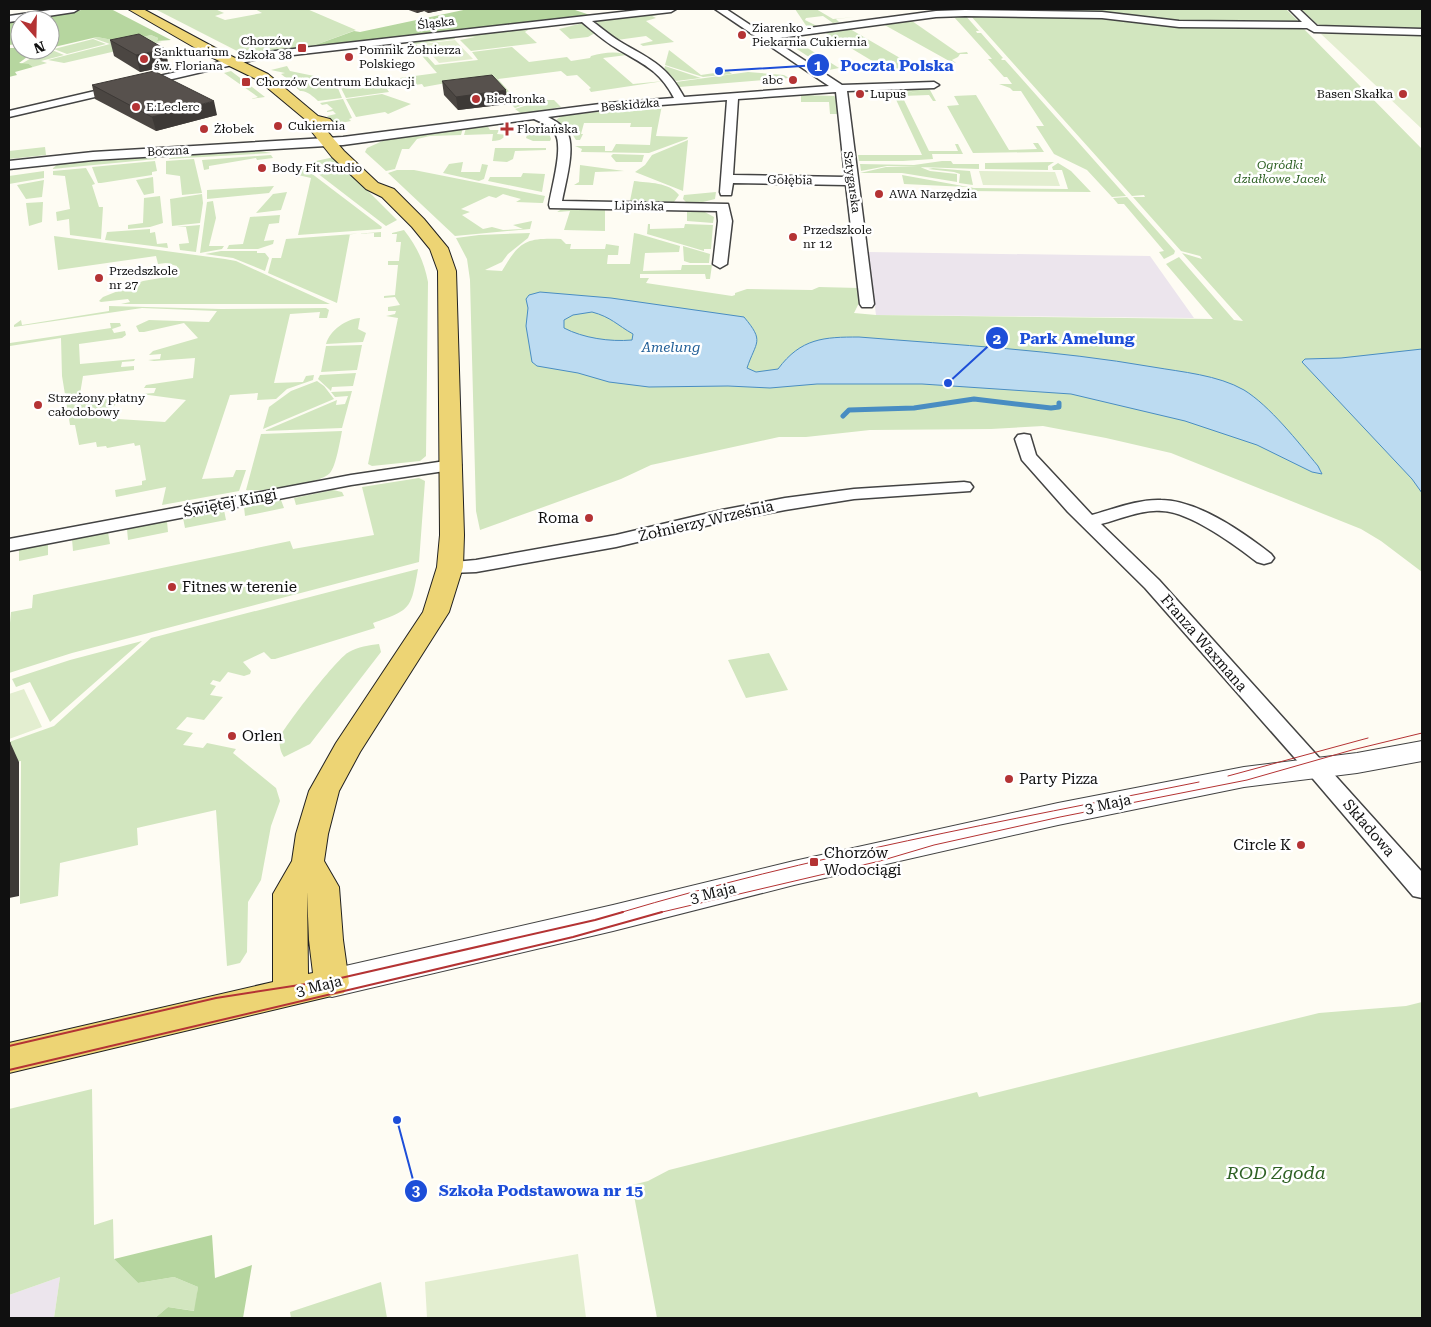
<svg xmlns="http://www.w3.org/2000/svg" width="1431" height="1327" font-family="'Roboto Serif',serif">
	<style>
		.industrial { fill: #ece5ed }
		.green { fill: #d2e6bf }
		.forest { fill: #b6d69f }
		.pitch { fill: #e3eed0 }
		.water { fill: #bcdbf1; stroke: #498dc2; fill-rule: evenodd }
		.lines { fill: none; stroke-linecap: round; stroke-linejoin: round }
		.stream { stroke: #498dc2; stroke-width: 5 }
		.minor-casing { stroke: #434343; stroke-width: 3 }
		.tertiary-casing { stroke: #434343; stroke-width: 2 }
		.primary-casing { stroke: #212121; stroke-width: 2 }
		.minor { fill: #fff; fill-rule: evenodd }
		.tertiary { fill: #fff; fill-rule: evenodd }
		.primary { fill: #edd474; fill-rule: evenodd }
		.tram-far1 { stroke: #b43334; stroke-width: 1 }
		.tram { stroke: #b43334; stroke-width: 2 }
		.wall { fill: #4b4642 }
		.shaded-wall { fill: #3d3936 }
		.building { fill: #57514d; stroke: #3d3936 }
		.poi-dot { fill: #b43334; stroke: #fff; stroke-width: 2 }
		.labels { text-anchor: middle; stroke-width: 5; stroke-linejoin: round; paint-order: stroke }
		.far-street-label { font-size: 12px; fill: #101010; stroke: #fff }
		.far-poi-label { font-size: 12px; fill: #101010; stroke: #fff; text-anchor: start }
		.far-park-label { font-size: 12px; font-style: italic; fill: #2f6225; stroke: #fff }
		.far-water-label { font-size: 14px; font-style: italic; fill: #236098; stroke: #fff }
		.street-label { font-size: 15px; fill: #101010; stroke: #fff }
		.poi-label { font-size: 15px; fill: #101010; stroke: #fff; text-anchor: start }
		.near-park-label { font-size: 18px; font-style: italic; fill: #2f6225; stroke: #fff }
		.leader { fill: none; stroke: #1d4ed8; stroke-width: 2 }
		.callout-dot { fill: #1d4ed8; stroke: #fff; stroke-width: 2 }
		.mark-label { font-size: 15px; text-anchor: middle; font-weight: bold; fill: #fff }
		.callout-label { font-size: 16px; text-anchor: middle; font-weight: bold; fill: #1d4ed8; stroke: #fff; stroke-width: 5; stroke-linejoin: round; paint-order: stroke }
	</style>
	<rect width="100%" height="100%" fill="#fefcf3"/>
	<path class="industrial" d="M868 252 1150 256 1194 318 876 315Z
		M60 1277 54 1318H9V1295Z"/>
	<path class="green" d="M155 9H215L224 13 215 16 225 20 262 13 255 9H307L356 30 307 48 247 54 239 52Z
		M795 9H816L833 19 855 17 836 19 839 22 833 23 823 16 806 18 805 20 817 26 807 27Z
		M964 9H1286L1299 22 1205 23 967 11Z
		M1301 9H1422V29L1324 27 1317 24Z
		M656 13 658 15 652 16 656 18 646 21 674 42 643 46 640 44 653 41 646 36 617 40 595 21Z
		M965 15 979 31H976L977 33H981L1003 58 1001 59 1002 60H1005L1126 196 1112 197 1087 170 1054 154 1036 126H1044L1021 91H1013L1010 88 999 84H1012L1007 77H1004L988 59H992L954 17 941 16Z
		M970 15 1096 17 1188 27 1303 28 1422 149V572L1381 541 1361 529 1171 453 1106 438 1043 426 991 429 870 430 806 437H779L651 465 621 479 480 530 476 511 470 280 467 259 456 238 479 235 530 233 528 238 508 254 502 262 485 270 502 271C520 240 527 238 561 239L566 244H571L570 249H605L606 244 619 246 618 255H608L607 264H630L634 233 639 234 680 246 679 252 645 253 643 271 681 270 682 265H712L710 279H706L705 274H640V278H649L646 283 732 296 735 295V293L747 289 812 290 819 287 859 288 860 301 854 313 876 315 1213 319 1166 264 1179 257 1234 320 1243 321 1182 253 1202 259 1200 256 1181 251 1133 197H1145L1144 195 1132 196Z
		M911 20H919L912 21 958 53 967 52 968 54H960L958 57 952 60 956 63 951 62 881 23Z
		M583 23 595 33 588 37 570 39 559 29Z
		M527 28 528 30 525 32 537 43 471 51 460 40 475 37H456Z
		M850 29 919 69 910 70 905 67 901 68 905 70 897 72 889 67 894 66C888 62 880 61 874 62L824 32Z
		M151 35 158 38 157 41 162 42 138 46 64 63 48 60 110 44 93 38 97 37 123 42Z
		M454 37 455 39 416 44 435 65 478 60 472 52 512 47 529 62 567 57 571 61 590 58 591 56C608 51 621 51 638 58L632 59 627 55 603 58 633 84 664 81 591 92 589 89 591 88 577 75 567 76 561 71 498 79 515 98 540 99 515 108 510 103 446 83 424 87 422 84 387 89 389 92 346 98 340 86 437 73 410 42Z
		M790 37 839 68 829 70 786 42Z
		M93 39 106 44 67 54 54 49Z
		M52 50 64 55 41 61 47 63 33 67 29 64H21L40 53Z
		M669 50 701 75 728 71 732 74 703 77 665 65Z
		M287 66 290 71 319 77 322 79 291 82 281 74 285 73 271 70Z
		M665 66 701 78 676 81 664 70Z
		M231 71 265 97 251 99 258 97 224 73Z
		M748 72 784 75 789 78 679 87 676 82Z
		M326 81 332 87 337 86 342 98 318 101C313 96 306 90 300 91L292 84Z
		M926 88 930 90 936 101H933L929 95 902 96 929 151H958L955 144H958L963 154H932L933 159 903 161H859L858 155H922L891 89 918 93 896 89Z
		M382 94 411 104 388 114 385 112 356 117 346 99Z
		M801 95 834 96 837 98 838 114H830L829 102H801Z
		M976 95 1009 150 1037 149 1033 143H1038L1044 152 973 153 947 106 959 105 954 96Z
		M343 99 352 118 349 119 351 121 336 124 327 116 336 114 333 111 327 112V111L333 109 327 104 322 105 320 103Z
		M543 100H554L561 107 522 114 515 109Z
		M721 101 662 105 656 136 688 137 687 139 649 153 581 152 582 149 575 146H605V151H612L616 144 650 145 652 127H630L631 123H584L581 134H583L580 140H576L569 129 556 120 561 116 659 105Z
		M487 125 490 130H499L497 134 508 135C502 137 503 141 492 141L493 134 464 135 466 128Z
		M535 125 549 133 551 139 550 141H533L526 138 527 135H532Z
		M463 128 461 135 430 136 417 139 409 149H402L395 169 386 171 365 152 367 148 389 138Z
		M688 140 683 191 635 172 645 165 652 155Z
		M45 147 46 155 9 159V151Z
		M495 148H546V150L515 151 513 159 507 162 493 161Z
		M259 151 272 153 167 159 177 156Z
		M613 154 644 155 642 162H616L611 156Z
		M271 155 273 158 257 160 256 158 209 166V169L204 170 202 160Z
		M149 157 157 159 52 169 58 164 70 163Z
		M334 157 397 220 386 226 308 166 307 163Z
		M194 159 202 193 182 195 180 176 166 174V161Z
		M155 161 157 171 152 172V175L101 183H98L92 167Z
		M942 161H951L953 164H979V169L887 166 861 171 860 164 914 165Z
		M463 162 461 172H480L482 164 488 165 484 179 479 181 443 173 449 164Z
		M1054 162 1048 166V170L985 169V163Z
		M1058 163 1071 171 1091 192 968 191 967 187 904 184 902 175 974 188 1068 189 1062 170H1053L1052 167Z
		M580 165 624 171H625L595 172 593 185H574L579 182Z
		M303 167 382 227 381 229 298 235 311 178 298 175 300 169Z
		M886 167H920L930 171 957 174V182L902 173H860Z
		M86 168 95 184 92 185 99 207H103L101 239 70 235 69 219 57 221 56 212 70 209 65 176 53 175V171Z
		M933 168 970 171 973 185 959 183 960 174 954 172 928 169Z
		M397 170H414L545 196 543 203H541L516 202 521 199 503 194 496 198 489 196 461 209 470 212 462 215 483 229 492 227 503 230 523 229 513 225 532 221 530 229 455 236 388 173Z
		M44 171V178L9 184V176Z
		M523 173 545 174 542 192 488 181 490 177H521Z
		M153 177 154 193 144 195 136 180Z
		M44 180 42 197 26 199 17 185Z
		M634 181C649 183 669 182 679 195L674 202 630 201Z
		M274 186 269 193 207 199V190Z
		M287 192 281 210 256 213 273 194Z
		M716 192 715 199 703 202H686L683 199 684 195Z
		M202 194 203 203 200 223 172 226 170 199Z
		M160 196 163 223 150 227 128 229V225L143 223 144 198Z
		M1127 197 1175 251 1174 254 1164 259 1159 252 1164 251 1124 204H1118L1113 198Z
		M213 201 216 218 209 246H224L222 249 200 253 207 202Z
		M43 202 42 222 29 226 26 203Z
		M565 207 605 210V231L564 230 570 211 557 212Z
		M687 210 703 211 714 217 713 223 687 221Z
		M280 215 279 223 269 224 264 241 274 240 273 244 258 249H227L229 245 243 244 250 217Z
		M648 224H650V229L684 228 685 224 713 225 711 249H704V251L647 234Z
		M200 225 196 252 180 250 179 244 189 243 186 227H177Z
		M150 229V233L155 232 157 244 167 243 168 248 105 240 107 232Z
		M404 230C417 247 424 261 428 282L426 456 420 461 372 466 368 464 398 318 386 316 395 314 396 311H388V307L400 305 395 297 384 298V296L395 295 398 265H388V261H399L401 242H396L397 234H392V233Z
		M381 232V237H374V233L350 234 337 303 268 273 272 258H281L286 239Z
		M54 236 225 259 236 261 330 304H121L130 302 128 299 101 302 99 301 103 297 143 281 178 275 177 266 166 263 158 264 156 256 58 270Z
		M683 246 710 254 709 263H690L684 261Z
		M221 251H257V253H265L269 258 265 271 233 258 205 254Z
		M109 306 221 309 326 308 329 310 327 318H319L320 312 290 314 274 383 303 382 306 376 314 375 313 380 287 389 276 399 257 400 258 393 230 395 202 479 233 477 236 470H246L239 491 162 505 166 487 116 497 115 490 142 485V481L146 480 140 445 135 446 134 443 107 448 106 446 97 447 96 442 79 445 75 425H70L62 376 61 338 10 346V343L111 328 110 323H120L121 326 112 329 114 333 125 331 126 335 122 338 79 344 80 364 135 359 134 361 122 362 121 367 134 366V370L83 376 79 400 124 396 102 418 165 422 186 400 141 394 154 393 156 388H144L146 385 193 378 195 358 154 361 148 360 160 359 161 354 149 355 153 351 198 338 184 323 144 332H139L136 326 149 320 209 322 217 311 142 308 14 327V325L21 320 22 325 109 311Z
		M360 318 358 329 366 333 363 342 326 344C330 330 346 319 360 318Z
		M362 345 357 370 321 372 326 346Z
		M356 373 353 386 332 387 331 391 318 379 320 375Z
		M317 381 324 386 334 399 263 429 269 407 291 391Z
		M352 391 342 428 264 431 337 400 336 405 345 404 348 396 335 397 331 392Z
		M342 431C340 441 336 466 330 473 318 485 262 492 246 490L261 434Z
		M419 478 425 481 419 562 72 653 9 673V623H10L11 612 32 608 33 595 290 541 293 549 374 535 362 487Z
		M333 490 342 492 344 496 296 505 294 498Z
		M281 500 284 508 245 516 244 507Z
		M224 510 226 520 185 528 183 518Z
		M167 521 168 532 128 540 127 529Z
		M108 532 110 544 73 551 72 539Z
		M47 543 48 545V555L19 561V548Z
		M418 569C411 608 412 610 373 623L375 628 275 659H271L264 652 243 662 251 671 250 674 244 676 228 672 220 682 213 680 210 684 216 686 210 695 223 697 204 720 187 717 176 729 193 733 183 745 203 748 207 743 236 749 233 753 276 788 280 801 271 826 261 880 248 902 247 952 240 963 227 966 216 810 137 828 138 845 60 863 58 896 20 904 21 761 9 763V742L54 726 151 638Z
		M142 641 50 722 30 682 16 687 12 679 70 660Z
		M379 644 381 652 310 744 284 757C280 752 278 741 281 735 288 722 338 657 349 652 358 647 369 645 379 644Z
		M769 653 788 690 746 698 728 660Z
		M1422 1002V1318H657L632 1185 648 1181 669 1170 977 1092 979 1097 1319 1013 1406 1006Z
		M92 1089 94 1225 113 1219 114 1259 138 1283 174 1277 198 1287 195 1311 168 1307 155 1318H54L60 1277 9 1295V1109Z
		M381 1282 387 1318H291L290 1312Z"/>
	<path class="forest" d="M88 9H111L171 40 157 41 158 38 151 35 123 42 97 37 50 48V20H20V46L17 44 9 45V21Z
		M468 9H572L590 15 307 48 354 31 360 32Z
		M9 48H20V50H43L31 54 19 63 29 64 33 67 15 72 17 75 9 77Z
		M212 1235 215 1278 252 1265 243 1318H155L168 1307 194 1311 198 1287 174 1277 138 1283 114 1259Z"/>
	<path class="pitch" d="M1325 33 1422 36V129L1321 34Z
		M455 40 473 59 439 63 422 44Z
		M979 171 1055 172 1060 186 983 185Z
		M24 689 42 727 9 739V694Z
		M578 1254 586 1318H427L425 1282Z"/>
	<path class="water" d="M540 292 611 298 744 317C765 342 756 341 747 368L756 372 778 369C801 338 824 337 859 337 957 345 1056 350 1153 367 1182 372 1218 375 1244 390 1270 406 1298 442 1318 466L1322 474 1312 472 1257 445 1185 421 1071 394 922 384H817L770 388 728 386 649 387 609 382 578 373 537 366 532 362 526 326 528 308 526 299 529 295ZM592 312C611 317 617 325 633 334L632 340C610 342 583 338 564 328V320L573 315Z
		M1422 349V493L1412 479 1302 362 1305 359 1341 358Z"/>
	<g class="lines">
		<path class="stream" d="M843 416 849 410 914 408 974 399 1051 408 1059 407V403"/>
		<g class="minor-casing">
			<path id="minor" d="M57 9H79L74 12 9 22V16Z
				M648 9H676L671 12 592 21C603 29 613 38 624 44 652 60 668 67 684 97L829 86 715 9H726L764 34 936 11 965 10 1102 12 1179 21 1302 22 1289 9H1299L1317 26 1422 29V35L1314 32 1307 28 1179 27 1102 18 965 16 936 17 772 39 842 85 934 82 939 85 934 88 847 91 874 304 872 307H862L860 304 846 185 733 183 731 195H721L720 192 727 100 608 109 548 117C555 121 563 125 567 132 576 148 565 184 562 201L728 204 732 221 727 264 720 268 713 264 718 221 717 211 550 208 549 205C551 189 565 144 554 132 550 126 541 122 534 119L343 145 93 160 9 169V161L93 152 343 137 608 103 674 98C659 69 642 64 616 48 604 41 593 31 582 22L258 59 9 117V111L258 53ZM836 92 845 177 733 175 738 99Z
				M1024 434 1030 435 1036 455 1092 515C1114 509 1138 499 1161 500 1197 500 1243 532 1271 554L1274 558 1271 562 1264 564 1257 562C1235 545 1190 512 1162 511 1142 509 1121 519 1101 524L1159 580 1422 872V898L1413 896 1308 773 1145 588 1068 512 1022 460 1015 439 1018 435Z
				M452 460 458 461 461 465 458 469 351 485 9 551V539L351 475Z
				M964 482 970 483 973 487 970 491 854 499 785 510 722 522 616 547 476 572 450 573 443 571 440 567 443 563 476 560 616 535 722 510 785 498 854 489Z"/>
		</g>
		<g class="tertiary-casing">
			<path id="tertiary" d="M1422 741V761L1357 773 1244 787 1058 825 794 885 613 931 332 997 320 993 315 983 320 973 332 969 613 905 794 861 1058 803 1244 767 1357 753Z"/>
		</g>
		<g class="primary-casing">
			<path id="primary" d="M128 9H143L221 51 268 74 318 116 330 119 337 127 335 130 327 131 344 151 378 183 394 189 424 219 448 248 456 271 464 535 463 567 449 612 360 752 339 791 328 834 324 861 339 887 343 940 349 983 344 993 9 1073V1043L273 982V894L292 861 296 834 309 791 336 743 423 612 437 567 440 535 438 271 430 249 412 227 382 197 366 189 332 157 308 127 306 120 258 80 211 57ZM307 892 309 940 313 973 308 974Z"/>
		</g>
		<use href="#minor" class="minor"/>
		<use href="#tertiary" class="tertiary"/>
		<use href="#primary" class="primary"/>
		<path class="tram-far1" d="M1228 776 1368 738
			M619 913C809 856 1005 821 1199 782
			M658 913 880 861 934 845 1060 817 1247 780 1352 750 1422 733"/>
		<path class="tram" d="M9 1046 216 998 332 980 595 920 623 912
			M9 1070 573 937 662 912"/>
	</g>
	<path class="wall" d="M406 9H448L428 13 424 11 417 13Z
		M110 40 169 66 140 72 114 56Z
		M442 81 508 104 458 110 444 95Z
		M92 85 217 115 156 131 95 99Z"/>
	<path class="shaded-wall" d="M416 9H424V11L417 13Z
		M427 9H448L428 13Z
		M165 49 169 66 140 72 136 55Z
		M506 90 508 104 458 110 456 97Z
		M214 101 217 115 156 131 152 117Z
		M10 742 19 762V896L9 898Z"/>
	<path class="building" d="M139 34 165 49 136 55 110 40Z
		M154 71 214 101 152 117 92 85Z
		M492 75 506 90 456 97 442 81Z
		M9 742H10L9 875Z"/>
	<g class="poi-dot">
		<circle cx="742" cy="35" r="5"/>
		<rect x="297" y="43" width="10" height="10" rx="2.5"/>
		<circle cx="349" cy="57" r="5"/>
		<circle cx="144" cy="59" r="5"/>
		<circle cx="793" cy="80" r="5"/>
		<rect x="241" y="77" width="10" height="10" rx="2.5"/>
		<circle cx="860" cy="94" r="5"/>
		<circle cx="1403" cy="94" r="5"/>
		<circle cx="476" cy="99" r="5"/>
		<circle cx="136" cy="107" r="5"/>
		<circle cx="278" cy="126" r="5"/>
		<circle cx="204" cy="129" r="5"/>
		<path d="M504.5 121.5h5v5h5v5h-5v5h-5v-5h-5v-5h5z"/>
		<circle cx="262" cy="168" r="5"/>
		<circle cx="879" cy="194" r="5"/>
		<circle cx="793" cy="237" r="5"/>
		<circle cx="99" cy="278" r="5"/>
		<circle cx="38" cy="405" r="5"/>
		<circle cx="589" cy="518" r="5"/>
		<circle cx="172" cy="587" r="5"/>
		<circle cx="232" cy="736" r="5"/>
		<circle cx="1009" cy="779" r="5"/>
		<circle cx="1301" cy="845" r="5"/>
		<rect x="809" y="857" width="10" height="10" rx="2.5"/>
	</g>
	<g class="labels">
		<g class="far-street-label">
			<text transform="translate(436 23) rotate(-7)" y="4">Śląska</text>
			<text transform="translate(630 105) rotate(-5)" y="4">Beskidzka</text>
			<text transform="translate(168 151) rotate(-3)" y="4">Boczna</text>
			<text transform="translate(790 180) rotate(1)" y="4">Gołębia</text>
			<text transform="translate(852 182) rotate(82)" y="4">Sztygarska</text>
			<text transform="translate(639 206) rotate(1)" y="4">Lipińska</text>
		</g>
		<g class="far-poi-label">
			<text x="752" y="32">Ziarenko -<tspan x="752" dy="14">Piekarnia Cukiernia</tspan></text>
			<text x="292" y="45" text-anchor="end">Chorzów<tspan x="292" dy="14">Szkoła 38</tspan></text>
			<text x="359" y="54">Pomnik Żołnierza<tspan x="359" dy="14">Polskiego</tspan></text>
			<text x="154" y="56">Sanktuarium<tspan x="154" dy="14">św. Floriana</tspan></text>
			<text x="783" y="84" text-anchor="end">abc</text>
			<text x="256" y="86">Chorzów Centrum Edukacji</text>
			<text x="870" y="98">Lupus</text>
			<text x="1393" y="98" text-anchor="end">Basen Skałka</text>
			<text x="486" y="103">Biedronka</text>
			<text x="146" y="111">E.Leclerc</text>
			<text x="288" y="130">Cukiernia</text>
			<text x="214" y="133">Żłobek</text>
			<text x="517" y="133">Floriańska</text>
			<text x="272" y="172">Body Fit Studio</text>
			<text x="889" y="198">AWA Narzędzia</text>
			<text x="803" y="234">Przedszkole<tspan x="803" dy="14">nr 12</tspan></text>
			<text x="109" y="275">Przedszkole<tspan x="109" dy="14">nr 27</tspan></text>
			<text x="48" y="402">Strzeżony płatny<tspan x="48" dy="14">całodobowy</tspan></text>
		</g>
		<g class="far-park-label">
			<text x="1280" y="169">Ogródki<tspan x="1280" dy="14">działkowe Jacek</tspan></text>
		</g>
		<g class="far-water-label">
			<text x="671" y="352">Amelung</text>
		</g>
		<g class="street-label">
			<text transform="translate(230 503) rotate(-11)" y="5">Świętej Kingi</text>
			<text transform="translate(706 521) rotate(-13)" y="5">Żołnierzy Września</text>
			<text transform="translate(1204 643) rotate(49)" y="5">Franza Waxmana</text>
			<text transform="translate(1108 804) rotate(-12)" y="5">3 Maja</text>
			<text transform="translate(1369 828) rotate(49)" y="5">Składowa</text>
			<text transform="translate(713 893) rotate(-14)" y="5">3 Maja</text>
			<text transform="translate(319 986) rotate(-14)" y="5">3 Maja</text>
		</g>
		<g class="poi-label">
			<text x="579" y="523" text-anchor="end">Roma</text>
			<text x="182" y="592">Fitnes w terenie</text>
			<text x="242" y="741">Orlen</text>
			<text x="1019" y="784">Party Pizza</text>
			<text x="1291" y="850" text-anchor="end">Circle K</text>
			<text x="824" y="858">Chorzów<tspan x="824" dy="17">Wodociągi</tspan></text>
		</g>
		<g class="near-park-label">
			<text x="1276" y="1179">ROD Zgoda</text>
		</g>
	</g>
	<path class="leader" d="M719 71L818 65M948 383L997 338M397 1120L416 1191"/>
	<g class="callout-dot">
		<circle cx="719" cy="71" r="5"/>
		<circle cx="948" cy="383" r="5"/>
		<circle cx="397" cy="1120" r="5"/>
		<circle cx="818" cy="65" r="12"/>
		<circle cx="997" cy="338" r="12"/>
		<circle cx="416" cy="1191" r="12"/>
	</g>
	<g class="mark-label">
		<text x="818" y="71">1</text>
		<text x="997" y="344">2</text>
		<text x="416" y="1196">3</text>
	</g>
	<g class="callout-label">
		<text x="897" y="71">Poczta Polska</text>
		<text x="1077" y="344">Park Amelung</text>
		<text x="541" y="1196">Szkoła Podstawowa nr 15</text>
	</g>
	<rect width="1431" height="1327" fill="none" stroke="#101010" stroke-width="20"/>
	<g transform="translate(35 35) rotate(160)"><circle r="24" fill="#ffffff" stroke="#9f9f9f"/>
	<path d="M0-4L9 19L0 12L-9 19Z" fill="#b43334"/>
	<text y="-8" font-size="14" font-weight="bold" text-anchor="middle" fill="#101010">N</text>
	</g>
</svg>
